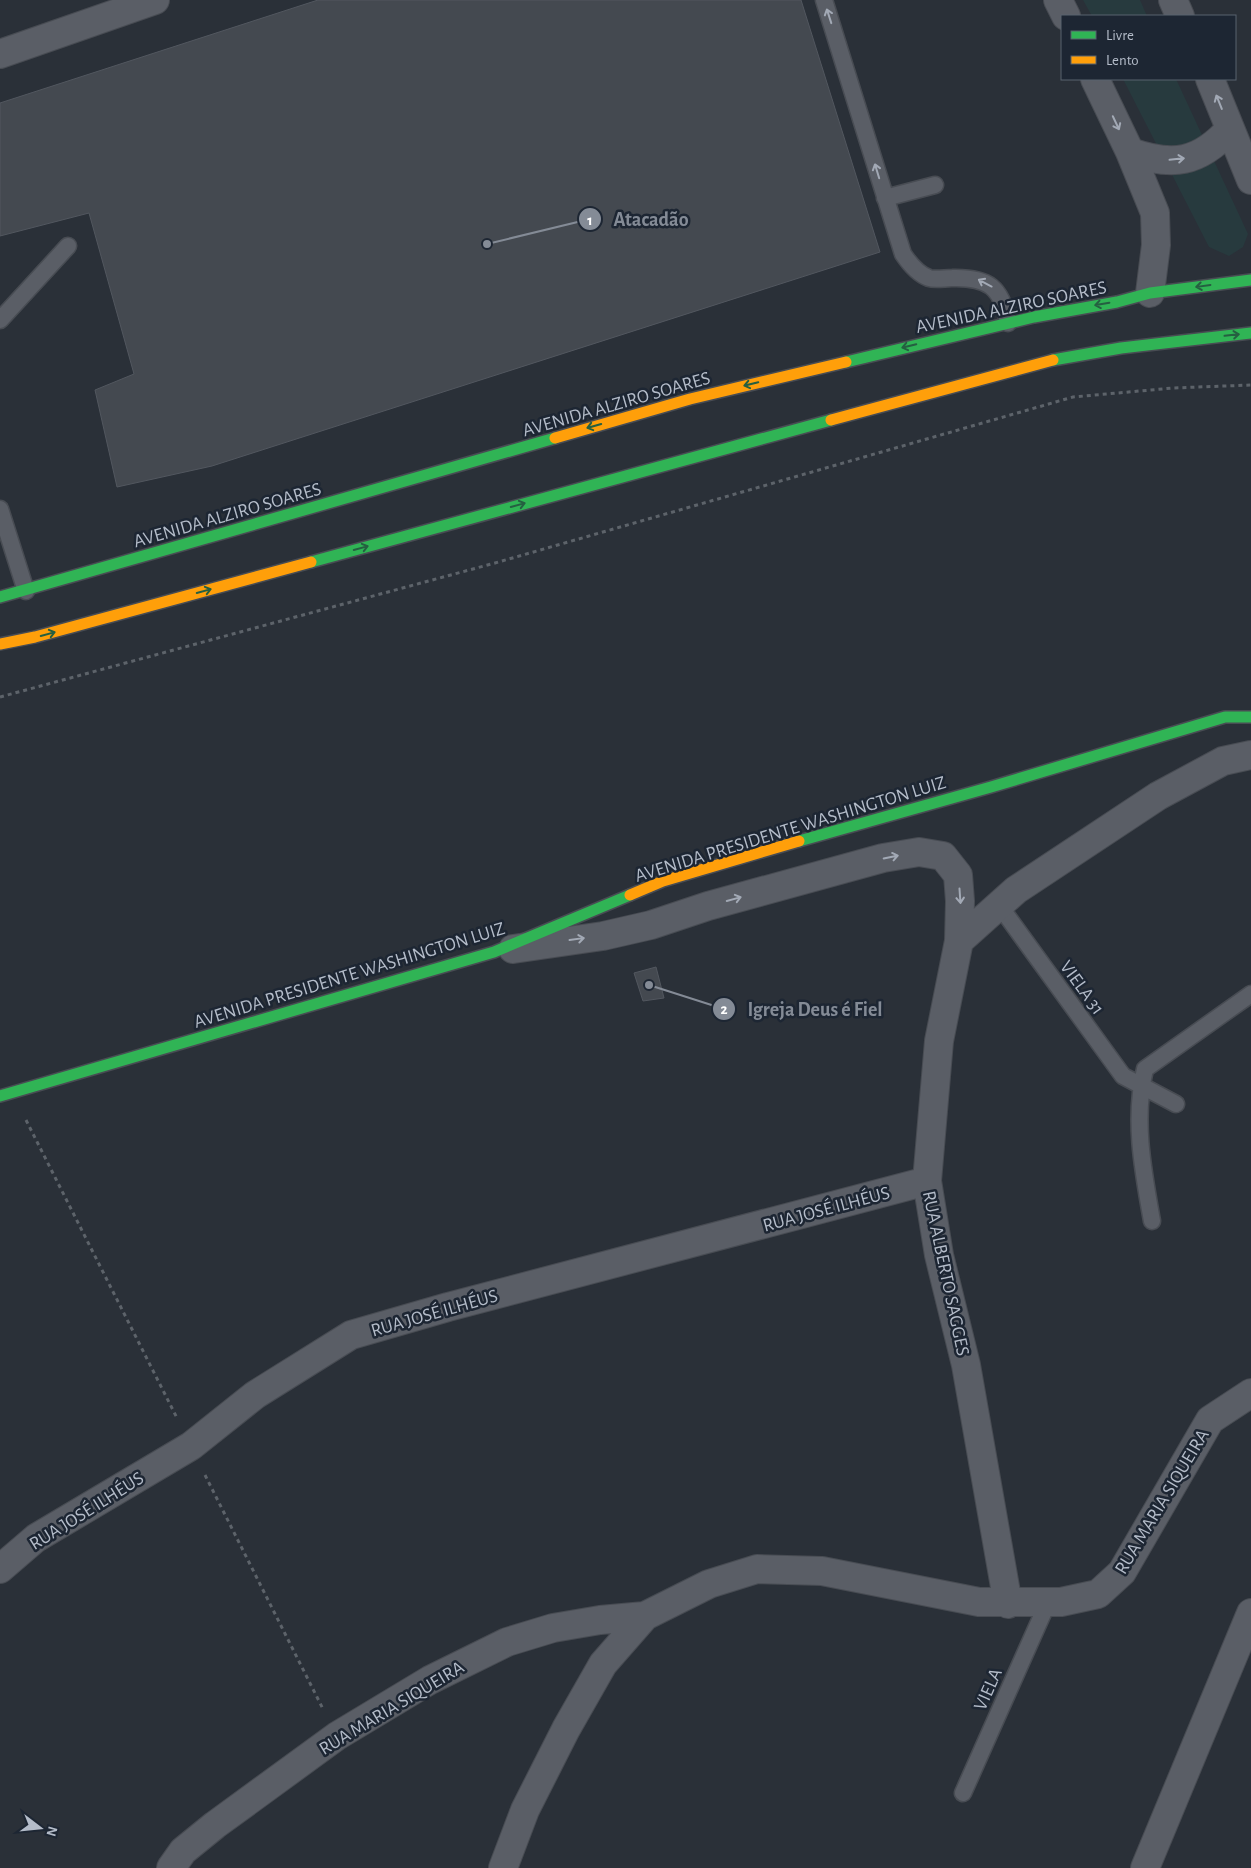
<svg xmlns="http://www.w3.org/2000/svg" width="1251" height="1868" font-family="'Alegreya Sans',sans-serif">
	<style>
		.green { fill: #273a3e }
		.building { fill: #444950; stroke: #52575f }
		.lines { fill: none; stroke-linecap: round; stroke-linejoin: round }
		.lane-casing { stroke: #484c53; stroke-width: 19 }
		.street-casing { stroke: #484c53; stroke-width: 30 }
		.fast-casing { stroke: #484c53; stroke-width: 14 }
		.slow-casing { stroke: #484c53; stroke-width: 14 }
		.path { stroke: #5d636a; stroke-width: 3; stroke-dasharray: 4 4; stroke-linecap: butt }
		.lane { stroke: #5a5e66; stroke-width: 16 }
		.street { stroke: #5a5e66; stroke-width: 28 }
		.fast { stroke: #30b455; stroke-width: 11 }
		.slow { stroke: #ff9f0a; stroke-width: 11 }
		.oneway { stroke: #a2a9b5 }
		.oneway2 { stroke: #255f41 }
		.labels { text-anchor: middle; stroke-width: 5; stroke-linejoin: round; paint-order: stroke }
		.street-label { font-size: 19px; fill: #b4bcc9; stroke: #1d2633 }
		.leader { fill: none; stroke: #848b96; stroke-width: 2 }
		.callout-dot { fill: #848b96; stroke: #1d2633; stroke-width: 2 }
		.mark-label { font-size: 15px; text-anchor: middle; font-weight: bold; fill: #fff }
		.callout-label { font-size: 20px; text-anchor: middle; font-weight: bold; fill: #848b96; stroke: #1d2633; stroke-width: 5; stroke-linejoin: round; paint-order: stroke }
	</style>
	<rect width="100%" height="100%" fill="#2a3038"/>
	<path class="green" d="M1083 0H1140L1147 16H1092Z
		M1123 79H1176L1248 234 1243 247 1229 256 1209 247Z"/>
	<path class="building" d="M318 0H801L880 252 212 466 117 487 95 390 134 374 89 213 0 236V103Z
		M656 967 664 998 643 1001 634 973Z"/>
	<g class="lines">
		<g class="lane-casing">
			<path id="lane" d="M824 0 903 254C909 263 918 274 929 278 935 280 945 278 952 278 988 277 1002 287 1008 323
				M885 198 935 185
				M0 320 68 246
				M0 509 26 591
				M999 905 1123 1076 1176 1104
				M1152 1221C1143 1171 1133 1120 1145 1069L1251 994
				M963 1793 1048 1602"/>
		</g>
		<g class="street-casing">
			<path id="street" d="M1058 0 1066 16
				M1173 0 1180 16
				M0 54 155 0
				M1095 79 1130 152 1155 213 1156 245 1150 293
				M1210 79 1251 180
				M1130 152C1173 167 1199 163 1230 129
				M959 941 1016 890 1158 796 1223 761 1251 755
				M513 949 603 936 651 925 708 906 883 858 919 852 943 856 958 875 960 901 959 941 939 1041 927 1181 939 1255 966 1365 1008 1604
				M0 1569 36 1538 191 1446 255 1395 351 1335 448 1307 927 1181
				M171 1868 183 1851 215 1825 337 1736 430 1680 507 1642 553 1628 600 1620 645 1616
				M503 1868 525 1810 566 1729 603 1664 645 1616 709 1584 757 1569 822 1571 979 1602H1061L1098 1594 1122 1572 1210 1420 1251 1393
				M1145 1868 1251 1613"/>
		</g>
		<g class="fast-casing">
			<path id="fast" d="M1053 360 1121 348 1251 333
				M846 362 1034 317 1117 302 1150 293 1251 280
				M311 562 831 420
				M0 597 555 438
				M799 841 991 787 1225 717H1251
				M0 1096 494 952 630 895"/>
		</g>
		<g class="slow-casing">
			<path id="slow" d="M831 420 1053 360
				M555 438 690 399 846 362
				M0 644 35 637 311 562
				M630 895 663 881 799 841"/>
		</g>
		<path class="path" d="M0 697 495 563 1073 397 1173 388 1251 385
			M26 1120 177 1418
			M205 1475 323 1709"/>
		<use href="#lane" class="lane"/>
		<use href="#street" class="street"/>
		<use href="#fast" class="fast"/>
		<use href="#slow" class="slow"/>
	</g>
	<defs><path id="oneway-shaft" d="M-6 0H5M1.5-3L5.5 0L1.5 3" fill="none" stroke-width="1.6" stroke-linecap="round" stroke-linejoin="round" transform="scale(1.25)"/></defs>
	<g class="oneway">
		<use href="#oneway-shaft" transform="translate(829 16) rotate(-108)"/>
		<use href="#oneway-shaft" transform="translate(1219 102) rotate(-112)"/>
		<use href="#oneway-shaft" transform="translate(1116 123) rotate(65)"/>
		<use href="#oneway-shaft" transform="translate(1177 159) rotate(-6)"/>
		<use href="#oneway-shaft" transform="translate(877 171) rotate(-107)"/>
		<use href="#oneway-shaft" transform="translate(985 283) rotate(-152)"/>
		<use href="#oneway-shaft" transform="translate(891 857) rotate(-11)"/>
		<use href="#oneway-shaft" transform="translate(960 896) rotate(86)"/>
		<use href="#oneway-shaft" transform="translate(734 899) rotate(-15)"/>
		<use href="#oneway-shaft" transform="translate(577 939) rotate(-8)"/>
	</g>
	<g class="oneway2">
		<use href="#oneway-shaft" transform="translate(1203 286) rotate(172)"/>
		<use href="#oneway-shaft" transform="translate(1102 304) rotate(170)"/>
		<use href="#oneway-shaft" transform="translate(1232 335) rotate(-6)"/>
		<use href="#oneway-shaft" transform="translate(909 346) rotate(166)"/>
		<use href="#oneway-shaft" transform="translate(751 384) rotate(166)"/>
		<use href="#oneway-shaft" transform="translate(594 426) rotate(164)"/>
		<use href="#oneway-shaft" transform="translate(518 505) rotate(-15)"/>
		<use href="#oneway-shaft" transform="translate(361 548) rotate(-15)"/>
		<use href="#oneway-shaft" transform="translate(204 591) rotate(-15)"/>
		<use href="#oneway-shaft" transform="translate(48 634) rotate(-15)"/>
	</g>
	<g class="labels">
		<g class="street-label">
			<text transform="translate(1011 306) rotate(-12)" y="7">AVENIDA ALZIRO SOARES</text>
			<text transform="translate(616 403) rotate(-16)" y="7">AVENIDA ALZIRO SOARES</text>
			<text transform="translate(227 514) rotate(-16)" y="7">AVENIDA ALZIRO SOARES</text>
			<text transform="translate(790 828) rotate(-17)" y="7">AVENIDA PRESIDENTE WASHINGTON LUIZ</text>
			<text transform="translate(349 974) rotate(-17)" y="7">AVENIDA PRESIDENTE WASHINGTON LUIZ</text>
			<text transform="translate(1083 987) rotate(54)" y="7">VIELA 31</text>
			<text transform="translate(826 1208) rotate(-15)" y="7">RUA JOSÉ ILHÉUS</text>
			<text transform="translate(947 1273) rotate(78)" y="7">RUA ALBERTO SAGGES</text>
			<text transform="translate(434 1312) rotate(-16)" y="7">RUA JOSÉ ILHÉUS</text>
			<text transform="translate(1161 1501) rotate(-59)" y="7">RUA MARIA SIQUEIRA</text>
			<text transform="translate(86 1510) rotate(-32)" y="7">RUA JOSÉ ILHÉUS</text>
			<text transform="translate(987 1689) rotate(-66)" y="7">VIELA</text>
			<text transform="translate(391 1707) rotate(-31)" y="7">RUA MARIA SIQUEIRA</text>
		</g>
	</g>
	<path class="leader" d="M487 244L590 219M649 985L724 1009"/>
	<g class="callout-dot">
		<circle cx="487" cy="244" r="5"/>
		<circle cx="649" cy="985" r="5"/>
		<circle cx="590" cy="219" r="12"/>
		<circle cx="724" cy="1009" r="12"/>
	</g>
	<g class="mark-label">
		<text x="590" y="225">1</text>
		<text x="724" y="1014">2</text>
	</g>
	<g class="callout-label">
		<text x="651" y="226">Atacadão</text>
		<text x="815" y="1016">Igreja Deus é Fiel</text>
	</g>
	<rect x="1061" y="15" width="175" height="65" fill="#1d2633" stroke="#59626f"/>
	<rect x="1071" y="31" width="25" height="8" fill="#30b455" stroke="#59626f"/>
	<text x="1106" y="40" font-size="15" fill="#b4bcc9">Livre</text>
	<rect x="1071" y="56" width="25" height="8" fill="#ff9f0a" stroke="#59626f"/>
	<text x="1106" y="65" font-size="15" fill="#b4bcc9">Lento</text>
	<g transform="translate(40 1828) rotate(106)" stroke="#1d2633" stroke-width="4" paint-order="stroke">
	<path d="M0-4L9 19L0 12L-9 19Z" fill="#b4bcc9"/>
	<text y="-8" font-size="14" font-weight="bold" text-anchor="middle" fill="#b4bcc9">N</text>
	</g>
</svg>
